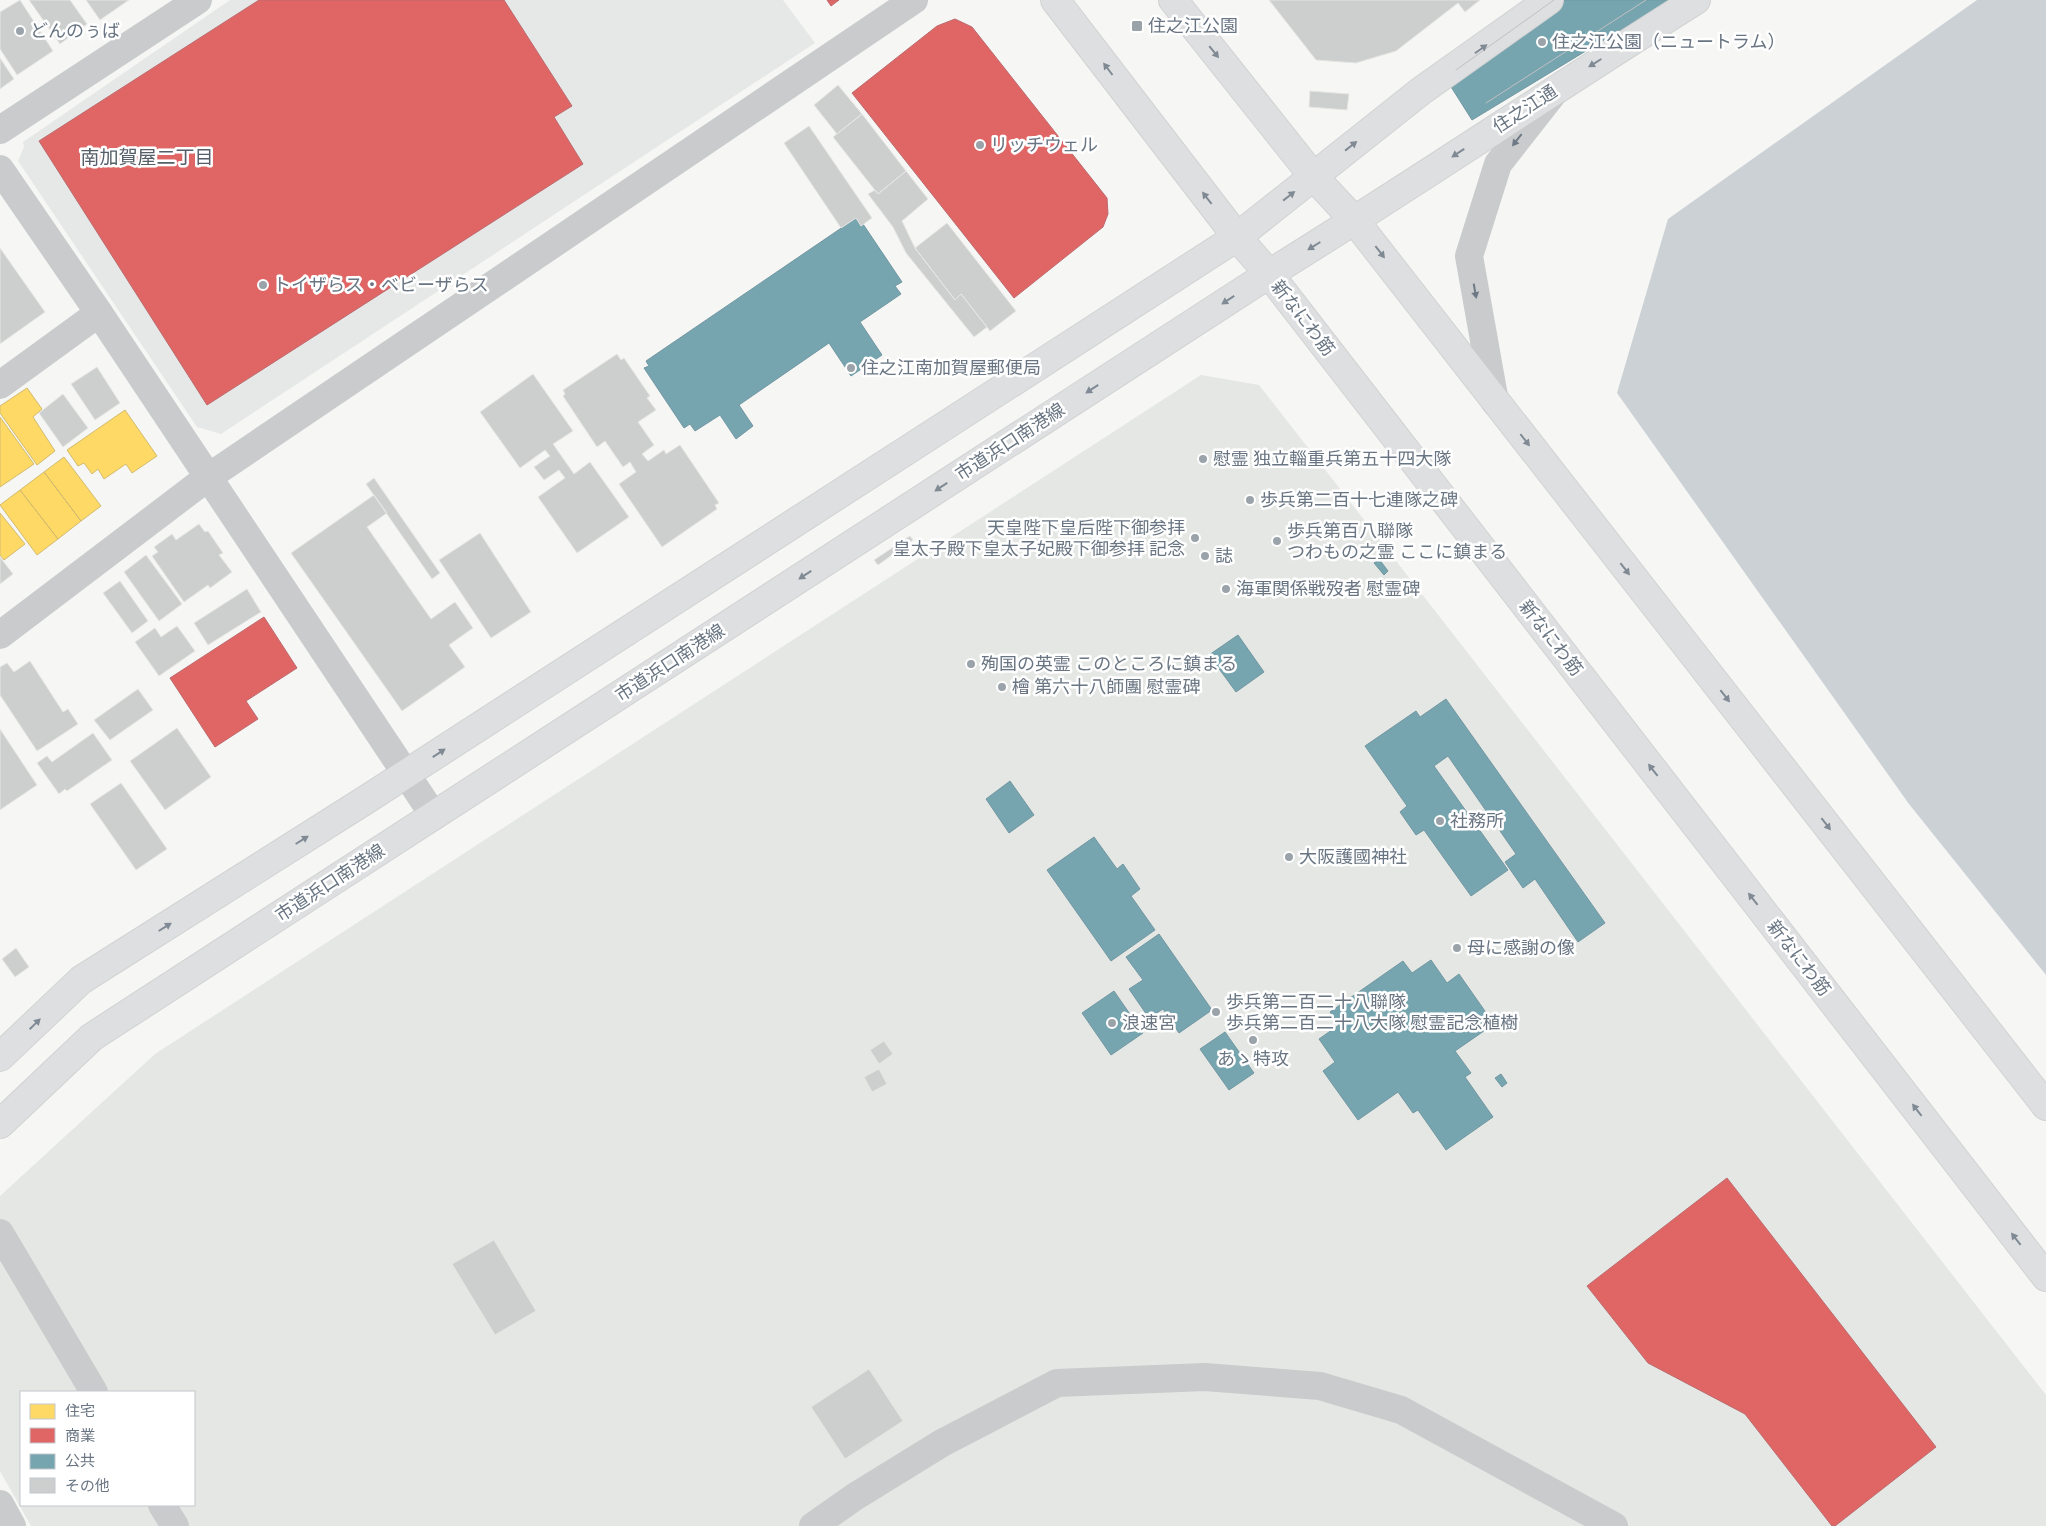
<svg xmlns="http://www.w3.org/2000/svg" width="2046" height="1526" font-family="'Fira Sans Condensed','Noto Sans JP',sans-serif">
	<style>
		.built { fill: #e6e7e7 }
		.green { fill: #e4e7e3; fill-rule: evenodd }
		.water { fill: #cbd1d4 }
		.homes { fill: #ffd966; stroke: #d2bb6e }
		.shops { fill: #e06666; stroke: #bc6a6e }
		.public { fill: #76a5af; stroke: #7297a2 }
		.building { fill: #cdcece; stroke: #e6e6e4 }
		.lines { fill: none; stroke-linecap: round; stroke-linejoin: round }
		.primary-casing { stroke: #d2d2d3; stroke-width: 30 }
		.pedestrian { stroke: #cacbcc; stroke-width: 28 }
		.minor { stroke: #cacbcc; stroke-width: 28 }
		.tertiary { stroke: #cacbcc; stroke-width: 28 }
		.primary { stroke: #dedfe0; stroke-width: 28 }
		.tram { stroke: #c0c0c2; stroke-width: 1 }
		.oneway { fill: #808a95 }
		.oneway2 { fill: #6e7986 }
		.poi-dot { fill: #9aa2aa; stroke: #fff; stroke-width: 2 }
		.labels { text-anchor: middle; stroke-width: 5; stroke-linejoin: round; paint-order: stroke }
		.poi-label { font-size: 18px; fill: #697582; stroke: #fff; text-anchor: start }
		.street-label { font-size: 18px; fill: #697582; stroke: #fff }
		.neighbourhood-label { font-size: 19px; fill: #565e68; stroke: #fff }
	</style>
	<rect width="100%" height="100%" fill="#f6f6f5"/>
	<path class="built" d="M230 0H783L815 43 221 434 197 427 18 161 24 147 23 142Z"/>
	<path class="green" d="M1201 375 1259 385 2046 1395V1526H31L0 1471V1196L155 1054ZM21 1392H194V1505H21Z"/>
	<path class="water" d="M1977 0H2046V975L1909 804 1617 393 1668 219Z"/>
	<path class="homes" d="M27 388 42 409 33 417 55 451 37 465 0 413V406Z
		M125 410 157 456 132 473 126 464 104 479 98 469 92 474 84 463 78 466 67 450Z
		M0 417 34 464 0 487Z
		M64 457 101 506 81 521 44 472Z
		M44 472 81 521 58 539 20 490Z
		M20 490 58 539 37 555 0 505Z
		M0 513 25 544 4 560 0 555Z"/>
	<path class="shops" d="M259 0H504L572 106 554 117 583 164 207 405 39 141Z
		M827 0H839L831 6Z
		M955 19 972 27 1107 198 1108 214 1103 227 1014 298 852 93 937 26Z
		M264 617 297 668 246 701 258 719 215 747 170 678Z
		M1727 1178 1936 1447 1835 1526H1832L1745 1414 1648 1363 1587 1286Z"/>
	<path class="public" d="M1541 0H1670L1472 120 1441 71Z
		M856 218 861 226 863 224 902 282 895 286 901 294 860 322 882 355 851 376 829 343 739 405 753 426 736 439 720 415 695 431 690 424 684 428 644 368 649 366 646 361Z
		M1379 559 1388 571 1384 575 1374 563Z
		M1238 635 1264 672 1236 692 1209 655Z
		M1446 699 1605 923 1578 942 1535 879 1523 888 1505 862 1516 854 1448 756 1434 766 1508 870 1471 896 1424 830 1416 835 1400 812 1407 806 1365 746 1416 711 1420 717Z
		M1010 781 1034 815 1009 833 986 799Z
		M1094 837 1117 869 1123 864 1140 889 1131 896 1155 930 1111 961 1047 870Z
		M1159 934 1212 1010 1179 1033 1163 1009 1149 1018 1129 989 1143 980 1126 957Z
		M1431 960 1447 983 1459 974 1494 1024 1455 1051 1471 1073 1465 1077 1493 1117 1446 1150 1418 1110 1413 1113 1398 1092 1358 1120 1323 1071 1335 1062 1319 1039 1339 1025 1330 1012 1403 961 1412 973Z
		M1114 991 1143 1033 1111 1055 1082 1013Z
		M1225 1032 1254 1073 1229 1090 1200 1049Z
		M1501 1074 1507 1083 1502 1087 1495 1078Z"/>
	<path class="building" d="M20 0 53 51 17 75 0 49V12Z
		M29 0H70L87 24 60 44Z
		M86 0H129L100 20Z
		M1269 0H1480L1465 12 1458 3 1396 51 1356 63 1316 60Z
		M0 58 14 79 0 89Z
		M838 85 862 114 837 134 814 105Z
		M1310 91 1349 94 1347 110 1309 107Z
		M862 114 906 171 878 194 833 137Z
		M809 126 872 218 861 226 856 218 841 228 784 143Z
		M906 171 928 199 902 221 915 248 955 300 961 294 987 327 974 337 906 253 893 227 868 194 875 190 878 194Z
		M947 223 1016 311 990 331 961 294 955 300 915 248Z
		M0 248 45 312 0 344Z
		M617 354 621 360 624 358 650 396 647 398 656 410 638 422 654 445 642 454 648 461 664 450 666 454 680 445 719 503 715 505 717 509 662 547 619 484 636 472 630 462 623 467 605 441 597 447 563 396 565 394 563 390Z
		M97 367 120 403 95 420 71 384Z
		M533 374 573 431 553 444 574 474 590 462 629 517 577 553 538 497 565 478 559 470 544 480 534 467 550 456 545 450 520 468 480 412Z
		M63 394 88 428 63 447 39 413Z
		M374 478 440 573 432 579 366 484Z
		M374 495 387 513 367 527 431 619 455 602 473 628 449 645 465 667 402 711 291 553Z
		M199 524 205 532 208 531 223 553 219 555 232 572 210 588 208 585 184 602 152 556 158 552 154 547 172 534 176 540Z
		M480 533 531 612 491 638 439 560Z
		M910 536 913 540 878 565 874 560Z
		M146 555 182 604 159 621 124 572Z
		M0 557 13 574 0 584Z
		M120 581 148 621 132 633 103 593Z
		M247 589 261 612 208 645 194 623Z
		M177 626 195 651 159 676 135 642 155 628 161 637Z
		M30 661 63 712 68 709 78 724 37 751 0 695V667L7 663 14 672Z
		M138 689 153 710 110 740 94 720Z
		M177 728 211 777 165 810 130 761Z
		M0 729 37 785 0 810Z
		M93 733 112 760 67 791 65 789 59 794 37 763 47 756 52 762Z
		M121 783 167 849 136 870 90 804Z
		M16 948 29 967 15 977 2 959Z
		M884 1041 893 1054 879 1064 870 1050Z
		M879 1069 887 1084 872 1092 864 1077Z
		M494 1240 536 1311 495 1335 452 1264Z
		M869 1369 903 1421 845 1459 811 1407Z"/>
	<g class="lines">
		<g class="primary-casing">
			<path id="primary" d="M1055 0 1237 237 1269 274 2046 1277
				M1173 0 1313 176 1355 221 2046 1106
				M0 1057 81 980 364 801 1237 237 1421 91 1549 0
				M0 1124 92 1037 1269 274C1413 185 1553 90 1696 0"/>
		</g>
		<path class="pedestrian" d="M0 1233 94 1392
			M162 1505 175 1526
			M813 1526 856 1496 942 1443 1057 1383 1205 1377 1320 1386 1401 1410 1614 1526"/>
		<path class="minor" d="M0 385 99 313 434 816
			M0 635 207 478 914 0
			M0 1504 12 1526"/>
		<path class="tertiary" d="M0 130 198 0
			M0 169 99 313
			M1495 402 1469 256 1498 164 1552 95"/>
		<use href="#primary" class="primary"/>
		<path class="tram" d="M1456 70 1554 0
			M1486 103 1646 0"/>
	</g>
	<defs><path id="oneway-solid" d="M-6-.8H1V-3.2L6.5 0L1 3.2V.8H-6Z" transform="scale(1.25)"/></defs>
	<g class="oneway">
		<use href="#oneway-solid" transform="translate(1481 49) rotate(-35)"/>
		<use href="#oneway-solid" transform="translate(1214 52) rotate(51)"/>
		<use href="#oneway-solid" transform="translate(1595 63) rotate(148)"/>
		<use href="#oneway-solid" transform="translate(1108 69) rotate(-127)"/>
		<use href="#oneway-solid" transform="translate(1351 146) rotate(-38)"/>
		<use href="#oneway-solid" transform="translate(1458 153) rotate(147)"/>
		<use href="#oneway-solid" transform="translate(1289 196) rotate(-38)"/>
		<use href="#oneway-solid" transform="translate(1207 198) rotate(-128)"/>
		<use href="#oneway-solid" transform="translate(1314 246) rotate(148)"/>
		<use href="#oneway-solid" transform="translate(1380 252) rotate(52)"/>
		<use href="#oneway-solid" transform="translate(1228 300) rotate(147)"/>
		<use href="#oneway-solid" transform="translate(1092 389) rotate(147)"/>
		<use href="#oneway-solid" transform="translate(1525 440) rotate(52)"/>
		<use href="#oneway-solid" transform="translate(941 487) rotate(147)"/>
		<use href="#oneway-solid" transform="translate(1625 569) rotate(52)"/>
		<use href="#oneway-solid" transform="translate(805 575) rotate(147)"/>
		<use href="#oneway-solid" transform="translate(1725 696) rotate(52)"/>
		<use href="#oneway-solid" transform="translate(439 753) rotate(-33)"/>
		<use href="#oneway-solid" transform="translate(1653 770) rotate(-128)"/>
		<use href="#oneway-solid" transform="translate(1826 824) rotate(52)"/>
		<use href="#oneway-solid" transform="translate(302 840) rotate(-32)"/>
		<use href="#oneway-solid" transform="translate(1753 899) rotate(-128)"/>
		<use href="#oneway-solid" transform="translate(165 927) rotate(-32)"/>
		<use href="#oneway-solid" transform="translate(35 1024) rotate(-44)"/>
		<use href="#oneway-solid" transform="translate(1917 1110) rotate(-128)"/>
		<use href="#oneway-solid" transform="translate(2016 1239) rotate(-128)"/>
	</g>
	<g class="oneway2">
		<use href="#oneway-solid" transform="translate(1517 140) rotate(128)"/>
		<use href="#oneway-solid" transform="translate(1475 291) rotate(80)"/>
	</g>
	<g class="poi-dot">
		<rect x="1131" y="20" width="12" height="12" rx="2.5"/>
		<circle cx="20" cy="31" r="5"/>
		<circle cx="1542" cy="42" r="5"/>
		<circle cx="980" cy="145" r="5"/>
		<circle cx="263" cy="285" r="5"/>
		<circle cx="851" cy="368" r="5"/>
		<circle cx="1203" cy="459" r="5"/>
		<circle cx="1250" cy="500" r="5"/>
		<circle cx="1195" cy="538" r="5"/>
		<circle cx="1277" cy="541" r="5"/>
		<circle cx="1205" cy="556" r="5"/>
		<circle cx="1226" cy="589" r="5"/>
		<circle cx="971" cy="664" r="5"/>
		<circle cx="1002" cy="687" r="5"/>
		<circle cx="1440" cy="821" r="5"/>
		<circle cx="1289" cy="857" r="5"/>
		<circle cx="1457" cy="948" r="5"/>
		<circle cx="1216" cy="1012" r="5"/>
		<circle cx="1112" cy="1023" r="5"/>
		<circle cx="1253" cy="1040" r="5"/>
	</g>
	<g class="labels">
		<g class="poi-label">
			<text x="1148" y="32">住之江公園</text>
			<text x="30" y="37">どんのぅば</text>
			<text x="1552" y="48">住之江公園（ニュートラム）</text>
			<text x="990" y="151">リッチウェル</text>
			<text x="273" y="291">トイザらス・ベビーザらス</text>
			<text x="861" y="374">住之江南加賀屋郵便局</text>
			<text x="1213" y="465">慰霊 独立輜重兵第五十四大隊</text>
			<text x="1260" y="506">歩兵第二百十七連隊之碑</text>
			<text x="1185" y="534" text-anchor="end">天皇陛下皇后陛下御参拝<tspan x="1185" dy="21">皇太子殿下皇太子妃殿下御参拝 記念</tspan></text>
			<text x="1287" y="537">歩兵第百八聯隊<tspan x="1287" dy="21">つわもの之霊 ここに鎮まる</tspan></text>
			<text x="1215" y="562">誌</text>
			<text x="1236" y="595">海軍関係戦歿者 慰霊碑</text>
			<text x="981" y="670">殉国の英霊 このところに鎮まる</text>
			<text x="1012" y="693">檜 第六十八師團 慰霊碑</text>
			<text x="1450" y="827">社務所</text>
			<text x="1299" y="863">大阪護國神社</text>
			<text x="1467" y="954">母に感謝の像</text>
			<text x="1226" y="1008">歩兵第二百二十八聯隊<tspan x="1226" dy="21">歩兵第二百二十八大隊 慰霊記念植樹</tspan></text>
			<text x="1122" y="1029">浪速宮</text>
			<text x="1253" y="1065" text-anchor="middle">あゝ特攻</text>
		</g>
		<g class="street-label">
			<text transform="translate(1525 109) rotate(-33)" y="6">住之江通</text>
			<text transform="translate(1303 318) rotate(52)" y="6">新なにわ筋</text>
			<text transform="translate(1010 442) rotate(-33)" y="6">市道浜口南港線</text>
			<text transform="translate(1551 638) rotate(52)" y="6">新なにわ筋</text>
			<text transform="translate(670 663) rotate(-33)" y="6">市道浜口南港線</text>
			<text transform="translate(330 883) rotate(-33)" y="6">市道浜口南港線</text>
			<text transform="translate(1799 958) rotate(52)" y="6">新なにわ筋</text>
		</g>
		<g class="neighbourhood-label">
			<text x="147" y="164">南加賀屋二丁目</text>
		</g>
	</g>
	<rect x="20" y="1391" width="175" height="115" fill="#ffffff" stroke="#c3c8cd"/>
	<rect x="30" y="1404" width="25" height="15" fill="#ffd966" stroke="#c3c8cd"/>
	<text x="65" y="1416" font-size="15" fill="#697582">住宅</text>
	<rect x="30" y="1428" width="25" height="15" fill="#e06666" stroke="#c3c8cd"/>
	<text x="65" y="1441" font-size="15" fill="#697582">商業</text>
	<rect x="30" y="1454" width="25" height="15" fill="#76a5af" stroke="#c3c8cd"/>
	<text x="65" y="1466" font-size="15" fill="#697582">公共</text>
	<rect x="30" y="1478" width="25" height="15" fill="#cdcece" stroke="#c3c8cd"/>
	<text x="65" y="1491" font-size="15" fill="#697582">その他</text>
</svg>
